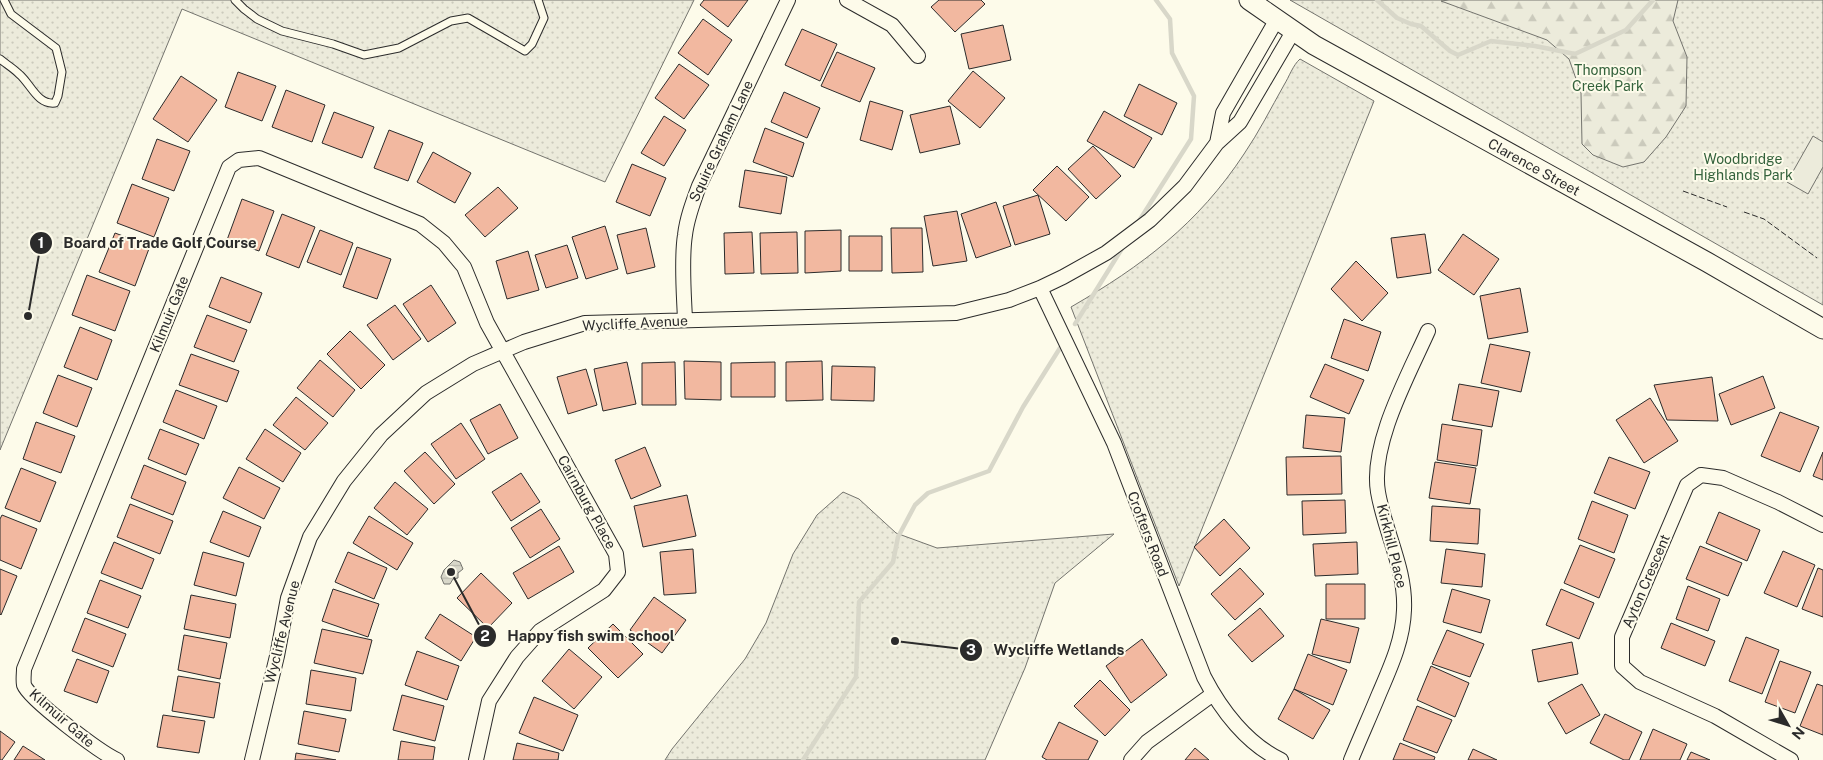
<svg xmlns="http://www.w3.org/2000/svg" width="1823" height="760" font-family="'Public Sans',sans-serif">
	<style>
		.green { fill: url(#green-dots); stroke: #74746e }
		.forest { fill: url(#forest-firs); stroke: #74746e }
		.pitch { fill: #ecebdb; stroke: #74746e }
		.water { fill: url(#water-rules); stroke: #74746e }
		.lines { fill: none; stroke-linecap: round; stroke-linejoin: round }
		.stream { stroke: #d8d7c9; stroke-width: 4.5 }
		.building { fill: #f2b8a0; stroke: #2b2b2b }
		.lane-casing { stroke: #2b2b2b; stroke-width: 9 }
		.street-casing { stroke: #2b2b2b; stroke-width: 16 }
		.secondary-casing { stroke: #2b2b2b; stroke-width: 21 }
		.lane { stroke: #fdfbea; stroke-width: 7 }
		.street { stroke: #fdfbea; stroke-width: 14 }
		.secondary { stroke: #fdfbea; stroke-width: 19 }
		.fence { stroke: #2b2b2b; stroke-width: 1; stroke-dasharray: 6 2.5; stroke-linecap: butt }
		.labels { text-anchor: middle; stroke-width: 4; stroke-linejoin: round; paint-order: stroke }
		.park-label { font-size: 14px; fill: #34623c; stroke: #fdfbea }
		.street-label { font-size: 14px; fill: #2b2b2b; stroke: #fdfbea }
		.leader { fill: none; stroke: #2b2b2b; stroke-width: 2 }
		.callout-dot { fill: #2b2b2b; stroke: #fdfbea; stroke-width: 2 }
		.mark-label { font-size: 15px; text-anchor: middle; font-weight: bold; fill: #fff }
		.callout-label { font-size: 15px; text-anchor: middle; font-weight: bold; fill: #2b2b2b; stroke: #fdfbea; stroke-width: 4; stroke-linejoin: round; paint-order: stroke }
	</style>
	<defs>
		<pattern id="green-dots" width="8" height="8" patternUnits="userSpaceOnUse" patternTransform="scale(1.25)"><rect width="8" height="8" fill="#ecebdb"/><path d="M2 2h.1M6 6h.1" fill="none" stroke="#cbcabc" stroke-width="1.8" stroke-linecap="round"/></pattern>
		<pattern id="forest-firs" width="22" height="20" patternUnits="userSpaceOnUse" patternTransform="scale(1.25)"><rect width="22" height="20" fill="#ecebdb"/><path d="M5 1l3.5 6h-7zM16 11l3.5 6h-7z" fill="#cbcabc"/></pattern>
		<pattern id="water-rules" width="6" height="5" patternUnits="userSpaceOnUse" patternTransform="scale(1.25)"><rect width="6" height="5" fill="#d8d7c9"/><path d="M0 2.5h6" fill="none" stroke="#bab9ad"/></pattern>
	</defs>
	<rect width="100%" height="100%" fill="#fdfbea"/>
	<path class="green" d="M0 0H694L605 182 182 9 0 450Z
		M1290 0H1823V305Z
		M1300 59 1374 101 1179 586 1071 307C1142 266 1198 224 1244 154 1259 132 1271 108 1284 85 1289 77 1293 65 1300 59Z
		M843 492 859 499 896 533 937 548 1114 534 1055 583 1025 668 985 760H665L672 749 745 659 766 623 793 554 817 515Z"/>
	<path class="forest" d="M1449 0H1678L1673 21 1687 57 1686 106 1666 137 1644 162 1623 167 1593 155 1582 144 1581 93 1569 59 1547 40 1441 1Z"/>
	<path class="pitch" d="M1813 136 1823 142V167L1808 194 1787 182Z"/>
	<path class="water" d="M454 560 460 562 463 569 458 573V578L453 579 450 584H444L441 577 444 570Z"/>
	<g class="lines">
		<path class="stream" d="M1377 0 1397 18 1411 24 1421 26 1450 51 1458 55 1491 41 1535 46 1575 54 1626 30 1653 0
			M1139 221 1191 139 1194 96 1172 53 1170 19 1156 0
			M1075 324 1123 247
			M803 760 856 677 859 602 893 562 898 537 915 505 928 493 989 471 1023 407 1060 348"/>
	</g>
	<path class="building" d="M704 0H748L728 27 700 5Z
		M939 0H981L985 4 955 32 931 7Z
		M703 19 732 40 708 75 678 53Z
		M1003 25 1011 60 969 69 961 34Z
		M802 29 837 44 820 81 785 65Z
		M837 52 875 68 860 102 821 86Z
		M679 64 709 85 684 119 655 98Z
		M973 71 1005 98 980 128 948 101Z
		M238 72 276 86 262 121 225 107Z
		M181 76 217 100 188 142 153 119Z
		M1139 84 1177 103 1162 135 1124 116Z
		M286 90 325 105 312 142 272 127Z
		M784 92 820 108 807 138 771 122Z
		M870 101 903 111 892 150 860 140Z
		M950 106 960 144 920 153 910 115Z
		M1104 111 1152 138 1134 168 1087 141Z
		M334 112 374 127 362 158 322 143Z
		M664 116 686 130 664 166 641 153Z
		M765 128 804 143 793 177 753 162Z
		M389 130 423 143 408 181 374 168Z
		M157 139 190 151 174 191 142 179Z
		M1093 146 1121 176 1096 199 1068 169Z
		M433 152 471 173 455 203 417 182Z
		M632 164 666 178 650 216 616 202Z
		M1057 166 1089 197 1066 221 1033 190Z
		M745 170 787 177 781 214 739 207Z
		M132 184 169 198 154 237 117 223Z
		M498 187 518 208 485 237 465 215Z
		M1038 195 1050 234 1015 245 1003 206Z
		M242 199 274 211 259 251 227 240Z
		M996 202 1011 246 976 258 961 214Z
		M957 211 967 261 933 266 924 216Z
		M282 214 315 227 299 268 266 255Z
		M605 226 618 269 586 279 572 237Z
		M646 228 655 267 627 274 617 235Z
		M891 228H922L923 272 892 273Z
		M320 230 353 243 341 275 307 262Z
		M841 230V271L805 273V231Z
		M752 232 754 273 725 274 724 233Z
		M797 232 798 273 761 274 760 233Z
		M115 233 150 246 135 286 99 272Z
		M1425 234 1431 273 1397 278 1391 238Z
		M1463 234 1499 259 1474 295 1438 270Z
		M849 236H882V271H849Z
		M567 245 578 278 546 288 535 255Z
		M357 247 391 259 377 299 343 287Z
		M528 251 539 290 507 299 496 261Z
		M1356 261 1388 293 1362 321 1331 289Z
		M87 275 130 291 115 331 72 315Z
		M221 277 262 293 250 323 209 307Z
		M431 285 456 323 428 342 403 304Z
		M1520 288 1528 332 1488 339 1480 296Z
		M395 305 421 339 393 360 367 325Z
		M207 315 247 330 234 362 194 347Z
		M1344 319 1381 332 1368 371 1331 358Z
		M80 327 112 340 97 380 64 367Z
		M350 331 385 365 361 389 327 354Z
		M1490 344 1530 352 1521 392 1481 383Z
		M191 354 239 371 227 402 179 385Z
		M320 360 355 390 333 417 297 388Z
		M684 361 721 362V400L685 399Z
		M822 361 823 400 786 401V362Z
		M627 362 636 404 603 411 594 369Z
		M675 362 676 405H642V363Z
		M775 362V397H731V363Z
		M1325 364 1364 380 1349 414 1310 397Z
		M832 366 875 367 874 401 831 400Z
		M586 369 597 405 568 414 557 377Z
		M58 375 92 388 77 427 43 413Z
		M1763 376 1775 408 1731 425 1719 394Z
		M1712 377 1718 421 1667 420 1654 385Z
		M1459 384 1499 391 1492 427 1452 420Z
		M176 390 217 406 204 439 163 422Z
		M296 397 328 423 305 450 273 425Z
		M1650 398 1678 441 1644 463 1616 420Z
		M500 404 518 438 488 454 470 420Z
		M1780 412 1819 427 1800 472 1761 456Z
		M1306 415 1345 418 1341 452 1303 448Z
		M36 422 75 436 61 473 23 459Z
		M461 423 485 459 456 479 431 444Z
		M1442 424 1482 430 1477 466 1437 460Z
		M160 429 199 444 186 475 148 459Z
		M265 429 301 453 283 482 246 459Z
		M645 447 661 486 631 499 615 460Z
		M425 452 455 484 434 504 404 471Z
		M1823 452V480L1813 476Z
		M1341 456 1342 494 1287 495 1286 457Z
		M1609 457 1650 472 1635 509 1594 493Z
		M1435 462 1476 468 1470 504 1429 498Z
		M144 465 186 482 173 515 131 498Z
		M239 467 280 488 264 519 223 498Z
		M21 468 56 482 40 522 5 508Z
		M521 473 540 502 511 521 492 492Z
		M395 482 428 509 407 535 374 508Z
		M687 495 696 536 643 547 634 506Z
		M1345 500 1346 533 1303 535 1302 501Z
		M1592 501 1628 515 1614 553 1578 539Z
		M130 504 173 521 160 554 117 537Z
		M1432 506 1480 509 1478 544 1430 541Z
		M541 509 560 539 530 558 511 528Z
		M223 511 261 527 249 557 210 542Z
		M1719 512 1760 530 1747 561 1706 543Z
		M2 515 37 529 21 569 0 560V519Z
		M369 516 413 543 397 570 353 543Z
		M1224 519 1250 548 1220 576 1194 547Z
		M114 542 154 559 142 589 101 573Z
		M1357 542 1358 574 1315 576 1313 544Z
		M1580 545 1615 559 1599 598 1564 583Z
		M559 546 574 572 528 599 513 573Z
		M1700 546 1742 563 1728 596 1686 579Z
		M693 549 696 593 664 595 660 552Z
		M1446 549 1485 554 1482 587 1441 583Z
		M1783 551 1815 565 1797 607 1764 593Z
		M203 552 244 563 236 596 194 585Z
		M348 552 387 568 374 599 335 582Z
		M1240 568 1264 594 1235 620 1211 594Z
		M1818 568 1823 570V617L1802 609Z
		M0 569 17 576 1 615 0 614Z
		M481 573 512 603 488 628 457 598Z
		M100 580 141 596 128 628 87 613Z
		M1326 584H1365V619H1326Z
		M1688 586 1720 599 1708 631 1676 619Z
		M333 589 379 604 368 637 322 621Z
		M1452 589 1490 600 1481 633 1443 622Z
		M1561 589 1594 603 1579 639 1546 625Z
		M191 595 236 604 230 638 184 629Z
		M654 597 686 620 662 653 630 630Z
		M1260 608 1284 636 1252 662 1228 635Z
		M440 614 476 637 461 661 425 638Z
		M85 618 126 634 113 667 72 651Z
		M1321 619 1359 628 1350 663 1312 654Z
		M1671 623 1715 641 1705 666 1661 648Z
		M613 624 643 654 618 678 588 648Z
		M322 629 372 640 363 674 314 663Z
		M1447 630 1484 644 1470 677 1432 664Z
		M184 635 227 643 220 679 178 670Z
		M1746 637 1779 650 1762 694 1729 681Z
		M1142 639 1167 675 1131 703 1106 666Z
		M1572 642 1578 674 1538 682 1532 650Z
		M569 649 602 677 574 709 542 681Z
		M417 651 459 666 447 700 405 685Z
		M1308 654 1347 670 1333 705 1294 689Z
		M77 659 109 671 97 703 64 691Z
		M1780 661 1811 672 1795 713 1765 702Z
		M1431 666 1469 683 1455 717 1417 700Z
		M311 670 356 678 351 711 306 704Z
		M178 676 220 683 214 718 172 711Z
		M1100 680 1130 710 1105 736 1074 706Z
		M1582 684 1600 715 1566 734 1548 703Z
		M1817 684 1823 686V735L1800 726Z
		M1294 689 1330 710 1313 739 1278 719Z
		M402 695 444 706 435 741 393 730Z
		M534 697 578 715 563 751 519 733Z
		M1417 706 1452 720 1437 753 1403 740Z
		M304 711 346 719 339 752 298 744Z
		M1605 714 1642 732 1629 760H1624L1590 743Z
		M163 715 205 721 199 753 157 747Z
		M1059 722 1098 741 1088 760H1047L1042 757Z
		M1653 729 1687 744 1680 760H1640Z
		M0 731 15 742 2 760H0Z
		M401 741 435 747 433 760H398Z
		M517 743 559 753 558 760H513Z
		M1400 743 1435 757 1434 760H1393Z
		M23 746 45 760H14Z
		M1195 748 1209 760H1185Z
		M1473 749 1497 760H1468Z
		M1691 752 1710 760H1687Z
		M296 753 336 760H295Z"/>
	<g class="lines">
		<g class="lane-casing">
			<path id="lane" d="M235 0 244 9 257 19 282 31 333 44 364 55 399 48 451 21 468 18 525 51 532 44 544 18 538 0
				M0 59C6 64 13 68 19 74 31 84 37 105 55 103L58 96 62 72 56 48 11 14 4 0"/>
		</g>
		<g class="street-casing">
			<path id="street" d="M847 0 892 25 918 56
				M1217 143 1223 113 1277 19
				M1040 288 1114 443 1204 677C1221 710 1247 744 1281 760
				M685 320C684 294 681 260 685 235 687 218 693 202 699 186L788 0
				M117 760C101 753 29 699 24 685 23 680 24 673 24 669L229 167 239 160 259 158 420 224 444 243 464 267 487 323 616 554 618 572 604 590 540 631 517 657 489 701 476 760
				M252 760 277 656 288 598 310 537 344 481 381 435 426 393 473 364 524 342 585 323 956 313 1009 300 1040 288 1063 277 1106 253 1150 220 1185 186 1217 143 1240 122 1294 30
				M1131 760 1147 742 1213 694
				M1351 760C1360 738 1370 716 1379 694 1391 666 1403 640 1404 610 1406 569 1385 533 1378 492 1370 444 1408 376 1428 331
				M1791 760 1715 716 1640 682 1622 666V637L1687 485 1701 475 1723 478 1778 502 1823 525"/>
		</g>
		<g class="secondary-casing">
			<path id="secondary" d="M1249 0 1314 45 1707 262 1823 329"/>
		</g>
		<use href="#lane" class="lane"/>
		<use href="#street" class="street"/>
		<use href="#secondary" class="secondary"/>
		<path class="fence" d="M1683 191 1727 207
			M1744 212 1764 219 1817 258"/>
	</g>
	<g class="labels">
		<g class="park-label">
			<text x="1608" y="75">Thompson<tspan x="1608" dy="16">Creek Park</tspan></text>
			<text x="1743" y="164">Woodbridge<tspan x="1743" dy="16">Highlands Park</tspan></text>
		</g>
		<g class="street-label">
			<text transform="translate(721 141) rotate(-65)" y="5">Squire Graham Lane</text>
			<text transform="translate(1534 167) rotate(29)" y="5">Clarence Street</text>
			<text transform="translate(169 314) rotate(-68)" y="5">Kilmuir Gate</text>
			<text transform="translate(635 323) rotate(-3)" y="5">Wycliffe Avenue</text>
			<text transform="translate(587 502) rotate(61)" y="5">Cairnburg Place</text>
			<text transform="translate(1148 534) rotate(69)" y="5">Crofters Road</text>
			<text transform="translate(1392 546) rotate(76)" y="5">Kirkhill Place</text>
			<text transform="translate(1646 581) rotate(-67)" y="5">Ayton Crescent</text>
			<text transform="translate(282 632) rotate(-76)" y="5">Wycliffe Avenue</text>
			<text transform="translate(62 718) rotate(41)" y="5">Kilmuir Gate</text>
		</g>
	</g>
	<path class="leader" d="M28 316L41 243M451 572L485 636M895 641L971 650"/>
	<g class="callout-dot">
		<circle cx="28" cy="316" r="5"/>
		<circle cx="451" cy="572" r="5"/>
		<circle cx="895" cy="641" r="5"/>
		<circle cx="41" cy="243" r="12"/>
		<circle cx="485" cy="636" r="12"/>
		<circle cx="971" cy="650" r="12"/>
	</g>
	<g class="mark-label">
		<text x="41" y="248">1</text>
		<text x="485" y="641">2</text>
		<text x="971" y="655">3</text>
	</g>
	<g class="callout-label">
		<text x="160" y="248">Board of Trade Golf Course</text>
		<text x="591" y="641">Happy fish swim school</text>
		<text x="1059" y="655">Wycliffe Wetlands</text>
	</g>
	<g transform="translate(1788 725) rotate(129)" stroke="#fdfbea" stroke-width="4" paint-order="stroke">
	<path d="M0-4L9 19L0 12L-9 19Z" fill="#2b2b2b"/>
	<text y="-8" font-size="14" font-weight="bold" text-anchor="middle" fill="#2b2b2b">N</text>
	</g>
</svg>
